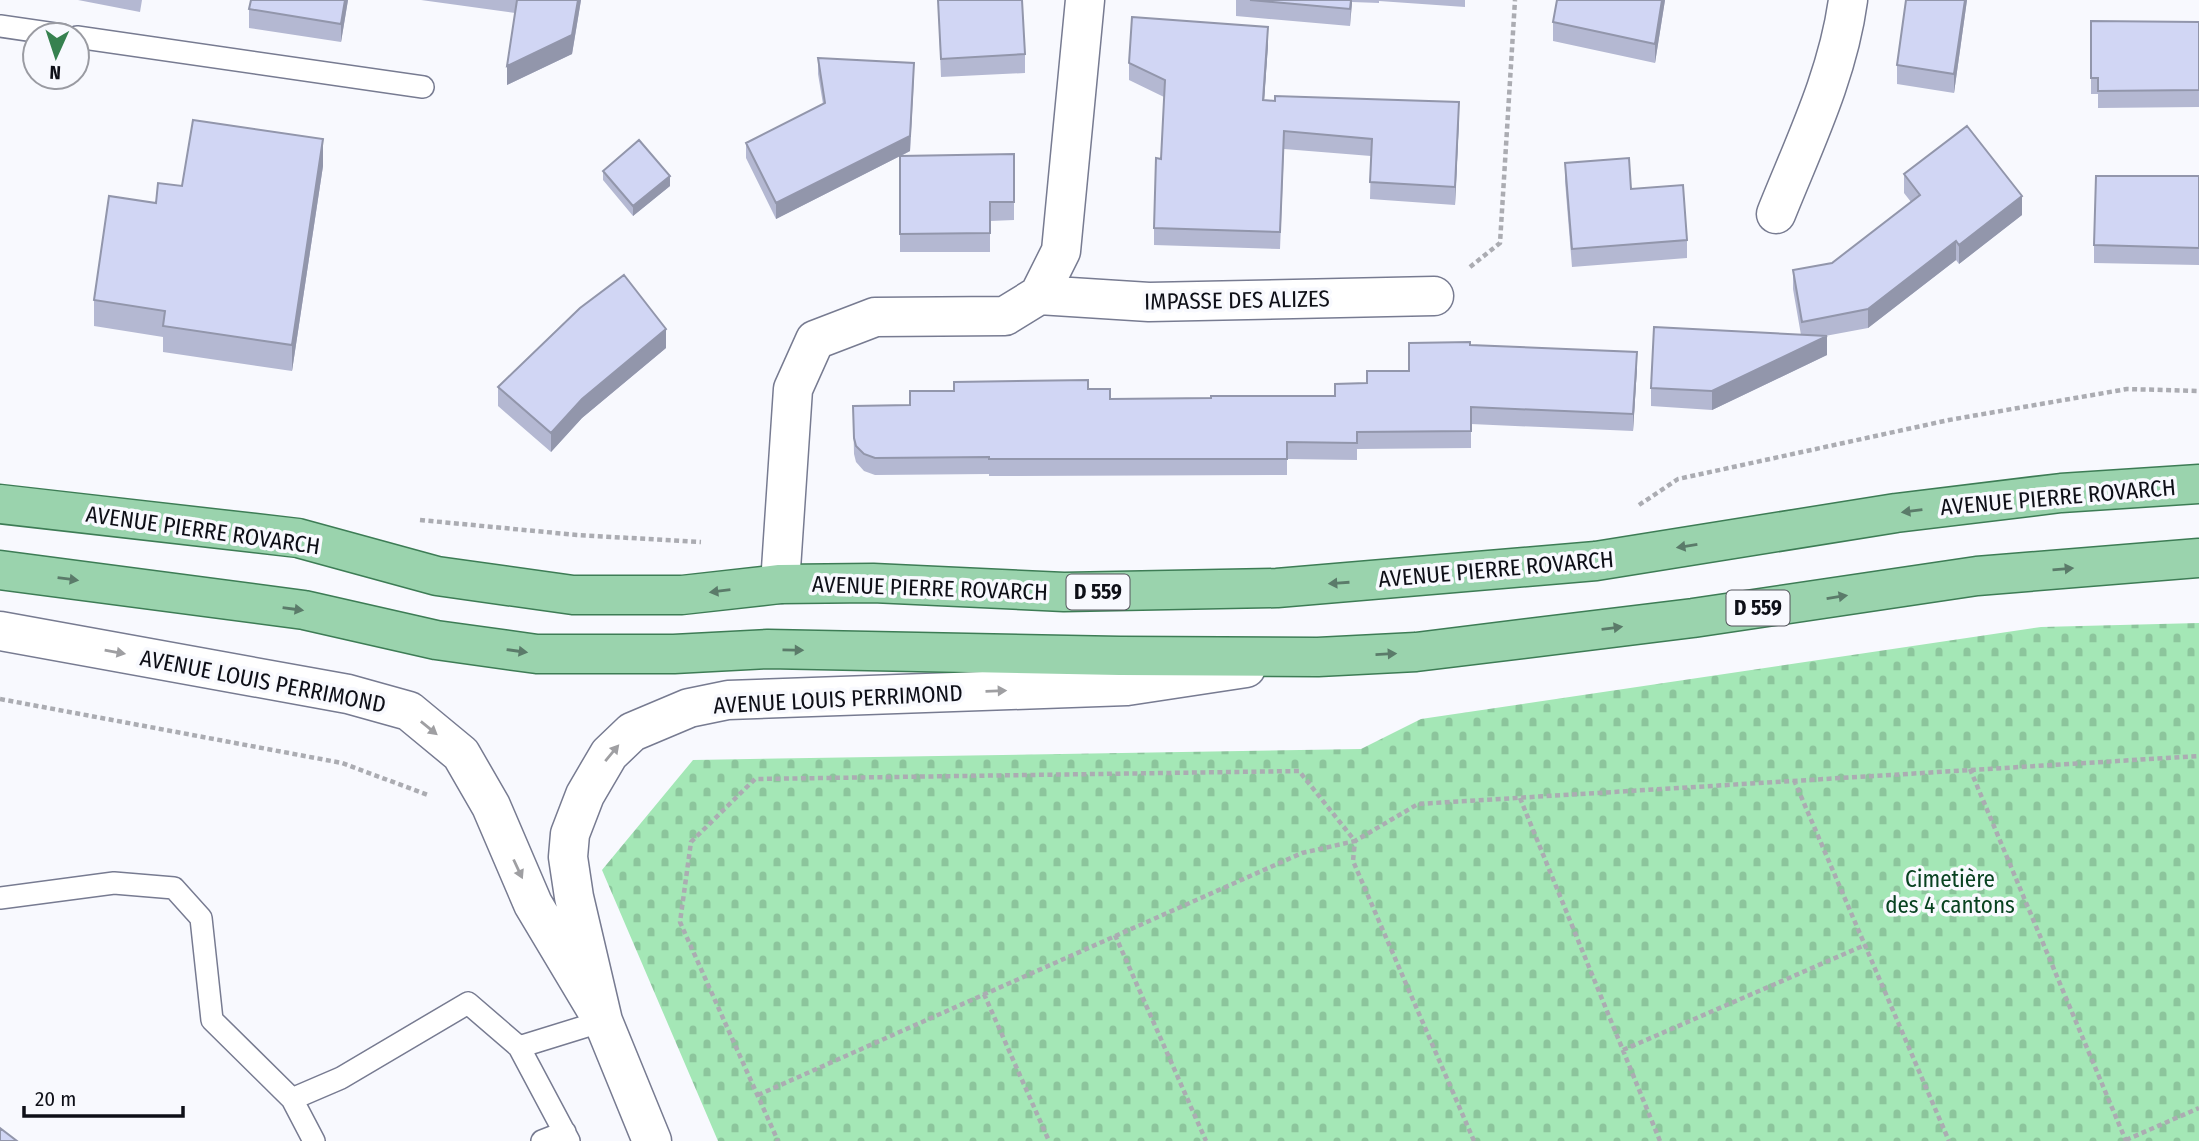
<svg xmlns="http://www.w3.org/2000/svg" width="2199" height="1141" font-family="'Fira Sans Condensed',sans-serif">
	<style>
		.cemetery { fill: url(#cemetery-stones) }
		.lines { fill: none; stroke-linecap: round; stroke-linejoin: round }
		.lane-casing { stroke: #777b91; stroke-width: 24 }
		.street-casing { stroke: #777b91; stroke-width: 41 }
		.secondary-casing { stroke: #777b91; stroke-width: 41 }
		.primary-casing { stroke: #3d7c55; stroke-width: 41 }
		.path { stroke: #abacb2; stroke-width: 4.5; stroke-dasharray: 5 3.5; stroke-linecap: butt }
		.lane { stroke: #fff; stroke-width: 21 }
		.street { stroke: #fff; stroke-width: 38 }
		.secondary { stroke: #fff; stroke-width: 38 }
		.primary { stroke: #9ad3ad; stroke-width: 38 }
		.wall { fill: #b4b8d2 }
		.shaded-wall { fill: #9296ab }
		.building { fill: #d1d6f4; stroke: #9296ab; stroke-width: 2 }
		.oneway { fill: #5b7b6a }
		.oneway2 { fill: #9f9fa2 }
		.labels { text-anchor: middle; stroke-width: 7; stroke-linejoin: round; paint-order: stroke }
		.shield { fill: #f8f9fe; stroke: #54555c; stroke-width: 2 }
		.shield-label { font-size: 21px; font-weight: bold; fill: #0e0f17 }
		.street-label { font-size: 23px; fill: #0e0f17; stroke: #f8f9fe }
		.park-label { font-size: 23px; fill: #084220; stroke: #f8f9fe }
	</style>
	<defs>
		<pattern id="cemetery-stones" width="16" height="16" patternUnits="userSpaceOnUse" patternTransform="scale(1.75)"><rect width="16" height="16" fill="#a4e7b6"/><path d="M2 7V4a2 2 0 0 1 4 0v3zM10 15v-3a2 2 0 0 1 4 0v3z" fill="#8cc59c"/></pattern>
	</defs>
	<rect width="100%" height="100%" fill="#f8f9fe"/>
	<path class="cemetery" d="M2199 623V1141H718L602 870 693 760 1361 749 1421 719 2041 627Z"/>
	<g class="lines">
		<g class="lane-casing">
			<path id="lane" d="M0 26 62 35
				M77 37 423 87
				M0 898 114 883 174 888 201 918 212 1020 292 1099 314 1141
				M292 1099 341 1078 468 1003 519 1047
				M542 1141 565 1132
				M569 1141 519 1047 603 1021"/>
		</g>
		<g class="street-casing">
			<path id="street" d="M1776 214C1804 144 1838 75 1848 0
				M1039 295 1149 302 1434 296
				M780 584 793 389 815 340 875 317 1005 316 1039 295 1061 251 1085 0"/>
		</g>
		<g class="secondary-casing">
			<path id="secondary" d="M0 631 348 694 409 711 461 754 491 806 533 904 603 1021 652 1141
				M603 1021 574 897 568 857 570 834 585 795 609 754 632 732 689 708 728 700 1127 686 1246 668"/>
		</g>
		<g class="primary-casing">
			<path id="primary" d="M0 504 298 538 437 576 573 595H682L780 584 873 583 1064 592 1277 588 1596 561 1896 513 2061 493 2199 484
				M0 570 304 610 436 640 537 654H674L768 649 1120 656 1318 657 1416 652 1693 618 1977 576 2199 558"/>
		</g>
		<path class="path" d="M1470 267 1500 243 1515 0
			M1639 505 1678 479 1949 420 2127 389 2199 391
			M420 520 577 535 701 542
			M0 699 342 763 428 795
			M1970 769 2126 1141
			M1794 780 1949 1141
			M1520 798 1660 1141
			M1115 935 1206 1141
			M984 994 1049 1141
			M1623 1050 1865 945
			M758 1095 1302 853 1355 841 1299 771 755 779 691 842 680 922 778 1141
			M2126 1140 2199 1108
			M1474 1141 1353 861 1355 841 1418 804 2199 756"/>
		<use href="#lane" class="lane"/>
		<use href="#street" class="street"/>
		<use href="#secondary" class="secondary"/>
		<use href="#primary" class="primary"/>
	</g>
	<path class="wall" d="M78 0H142L140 12Z
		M348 0 341 42 249 28V9Z
		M421 0H581L572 54 507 85 515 13Z
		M938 0 1025 54V73L941 77Z
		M1236 0H1465V7L1379 1V3L1352 2 1350 26 1236 16Z
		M1557 0H1665L1655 63 1553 41V22Z
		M1906 0H1967L1954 93 1897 84V65Z
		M2091 21 2199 22V107L2098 108V94H2091Z
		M1268 45 1264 100 1459 119 1455 205 1370 199 1371 156 1284 149 1280 249 1154 245V228L1161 159 1164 97 1129 80V63Z
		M818 58 914 79 910 151 901 156 1014 154V220L990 221V252H900V156L776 219 746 158V143L823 104 818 74Z
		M1565 163 1631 189 1687 240V258L1572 267 1565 181Z
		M323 166 292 371 163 352V337L94 326V300L156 203 182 186Z
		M603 171 670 186 633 216 603 180Z
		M1904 174 2022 215 1959 264 1956 260 1868 328 1825 336 1827 355 1712 410 1651 406V388L1801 335 1793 289V270L1832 263 1911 202 1904 193Z
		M2199 176V265L2094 263V245Z
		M1470 345 1637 368 1633 431 1471 424V448L1357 449V460L1287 459V475L989 476V474L875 475 864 471 856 462 854 454 853 406 910 405 1088 389 1110 399 1335 396 1367 383 1409 371Z
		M666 348 582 418 551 452 498 406V387Z"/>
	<path class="shaded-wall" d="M345 0H348L341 42V24Z
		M578 0H581L572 54 507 85V66Z
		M1351 0H1352V2L1350 26Z
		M1662 0H1665L1655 63V44Z
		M1965 0H1967L1954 93V74Z
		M1268 27V45L1263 117V100Z
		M914 63 910 151 776 219V203Z
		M1459 102V119L1455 205V187Z
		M323 139V166L292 371V345Z
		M670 176V186L633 216V206Z
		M2022 196V215L1959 264V245Z
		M1956 241V260L1868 328V309Z
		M666 329V348L582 418 551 452V433L582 399Z
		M1827 336V355L1712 410V391Z
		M1637 352V368L1633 431V414Z"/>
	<path class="building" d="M251 0H345L341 24 249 9Z
		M517 0H578L572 35 507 66Z
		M938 0H1022L1025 54 941 59Z
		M1250 0H1351L1350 9Z
		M1557 0H1662L1655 44 1553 22Z
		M1906 0H1965L1954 74 1897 65Z
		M1132 17 1268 27 1263 100 1275 101V96L1459 102 1455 187 1370 182 1372 139 1284 131 1280 232 1154 228 1156 158 1161 159 1165 80 1129 63Z
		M2091 21 2199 22V90L2098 91V78H2091Z
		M818 58 914 63 910 136 776 203 746 143 825 103Z
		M193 120 323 139 292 345 163 326 165 311 94 300 109 196 156 203 158 183 182 186Z
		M1967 126 2022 196 1959 245 1956 241 1868 309 1802 322 1793 270 1832 263 1920 195 1904 174Z
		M639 140 670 176 633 206 603 171Z
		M1014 154V202H990V233L900 234V156Z
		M1629 158 1631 189 1683 185 1687 240 1572 249 1565 163Z
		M2096 176H2199V248L2094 245Z
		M624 275 666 329 582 399 551 433 498 387 580 308Z
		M1654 327 1827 336 1712 391 1651 388Z
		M1470 342V345L1637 352 1633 414 1471 407V431L1357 432V443L1287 442V459H989V457L875 458 864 454 856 446 854 438 853 406 910 405V391H954V382L1088 380V389H1110V399L1211 398V396H1335V384L1367 383V371H1409V343Z
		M0 1128 17 1141H0Z"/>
	<defs><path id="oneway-solid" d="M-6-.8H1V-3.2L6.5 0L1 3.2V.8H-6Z" transform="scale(1.75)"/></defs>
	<g class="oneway">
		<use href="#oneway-solid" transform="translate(1912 511) rotate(173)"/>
		<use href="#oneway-solid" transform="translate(1687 546) rotate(171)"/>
		<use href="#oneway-solid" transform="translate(2063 569) rotate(-5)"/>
		<use href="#oneway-solid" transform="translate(68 579) rotate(7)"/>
		<use href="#oneway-solid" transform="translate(1339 583) rotate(176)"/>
		<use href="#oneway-solid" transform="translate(720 591) rotate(173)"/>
		<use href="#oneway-solid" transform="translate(1837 597) rotate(-9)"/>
		<use href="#oneway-solid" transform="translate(293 609) rotate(8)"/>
		<use href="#oneway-solid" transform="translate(1612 628) rotate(-7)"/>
		<use href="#oneway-solid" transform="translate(793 650) rotate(1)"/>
		<use href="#oneway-solid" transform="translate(517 651) rotate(8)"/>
		<use href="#oneway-solid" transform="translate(1386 654) rotate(-3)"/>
	</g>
	<g class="oneway2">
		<use href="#oneway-solid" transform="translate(115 652) rotate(10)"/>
		<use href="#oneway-solid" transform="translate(996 691) rotate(-2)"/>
		<use href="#oneway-solid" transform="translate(429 728) rotate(39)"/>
		<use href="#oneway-solid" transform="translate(612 753) rotate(-50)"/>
		<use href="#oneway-solid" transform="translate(518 869) rotate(65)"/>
	</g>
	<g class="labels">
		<g class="shield">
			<rect x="1066.5" y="574.5" width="63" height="35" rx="5"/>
			<rect x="1726.5" y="590.5" width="63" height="35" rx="5"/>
		</g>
		<g class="shield-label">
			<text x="1098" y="599">D 559</text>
			<text x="1758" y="615">D 559</text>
		</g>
		<g class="street-label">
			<text transform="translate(1237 300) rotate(-1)" y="8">IMPASSE DES ALIZES</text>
			<text transform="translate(2058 497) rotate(-5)" y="8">AVENUE PIERRE ROVARCH</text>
			<text transform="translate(203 530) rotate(8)" y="8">AVENUE PIERRE ROVARCH</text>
			<text transform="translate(1496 569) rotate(-5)" y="8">AVENUE PIERRE ROVARCH</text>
			<text transform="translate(930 588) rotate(2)" y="8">AVENUE PIERRE ROVARCH</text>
			<text transform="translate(263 681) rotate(11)" y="8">AVENUE LOUIS PERRIMOND</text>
			<text transform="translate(838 699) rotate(-3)" y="8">AVENUE LOUIS PERRIMOND</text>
		</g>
		<g class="park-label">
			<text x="1950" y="887">Cimetière<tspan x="1950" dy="26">des 4 cantons</tspan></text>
		</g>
	</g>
	<g transform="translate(56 56) rotate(183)"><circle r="33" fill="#f8f9fe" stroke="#9a9ba2" stroke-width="2"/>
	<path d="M0-5L12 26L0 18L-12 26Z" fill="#36814f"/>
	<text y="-10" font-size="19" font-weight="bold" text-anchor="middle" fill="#0e0f17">N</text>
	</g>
	<path d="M24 1106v10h159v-10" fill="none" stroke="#0e0f17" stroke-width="3.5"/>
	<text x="35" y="1106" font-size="21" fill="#0e0f17" stroke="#f8f9fe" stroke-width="5" paint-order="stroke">20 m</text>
</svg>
